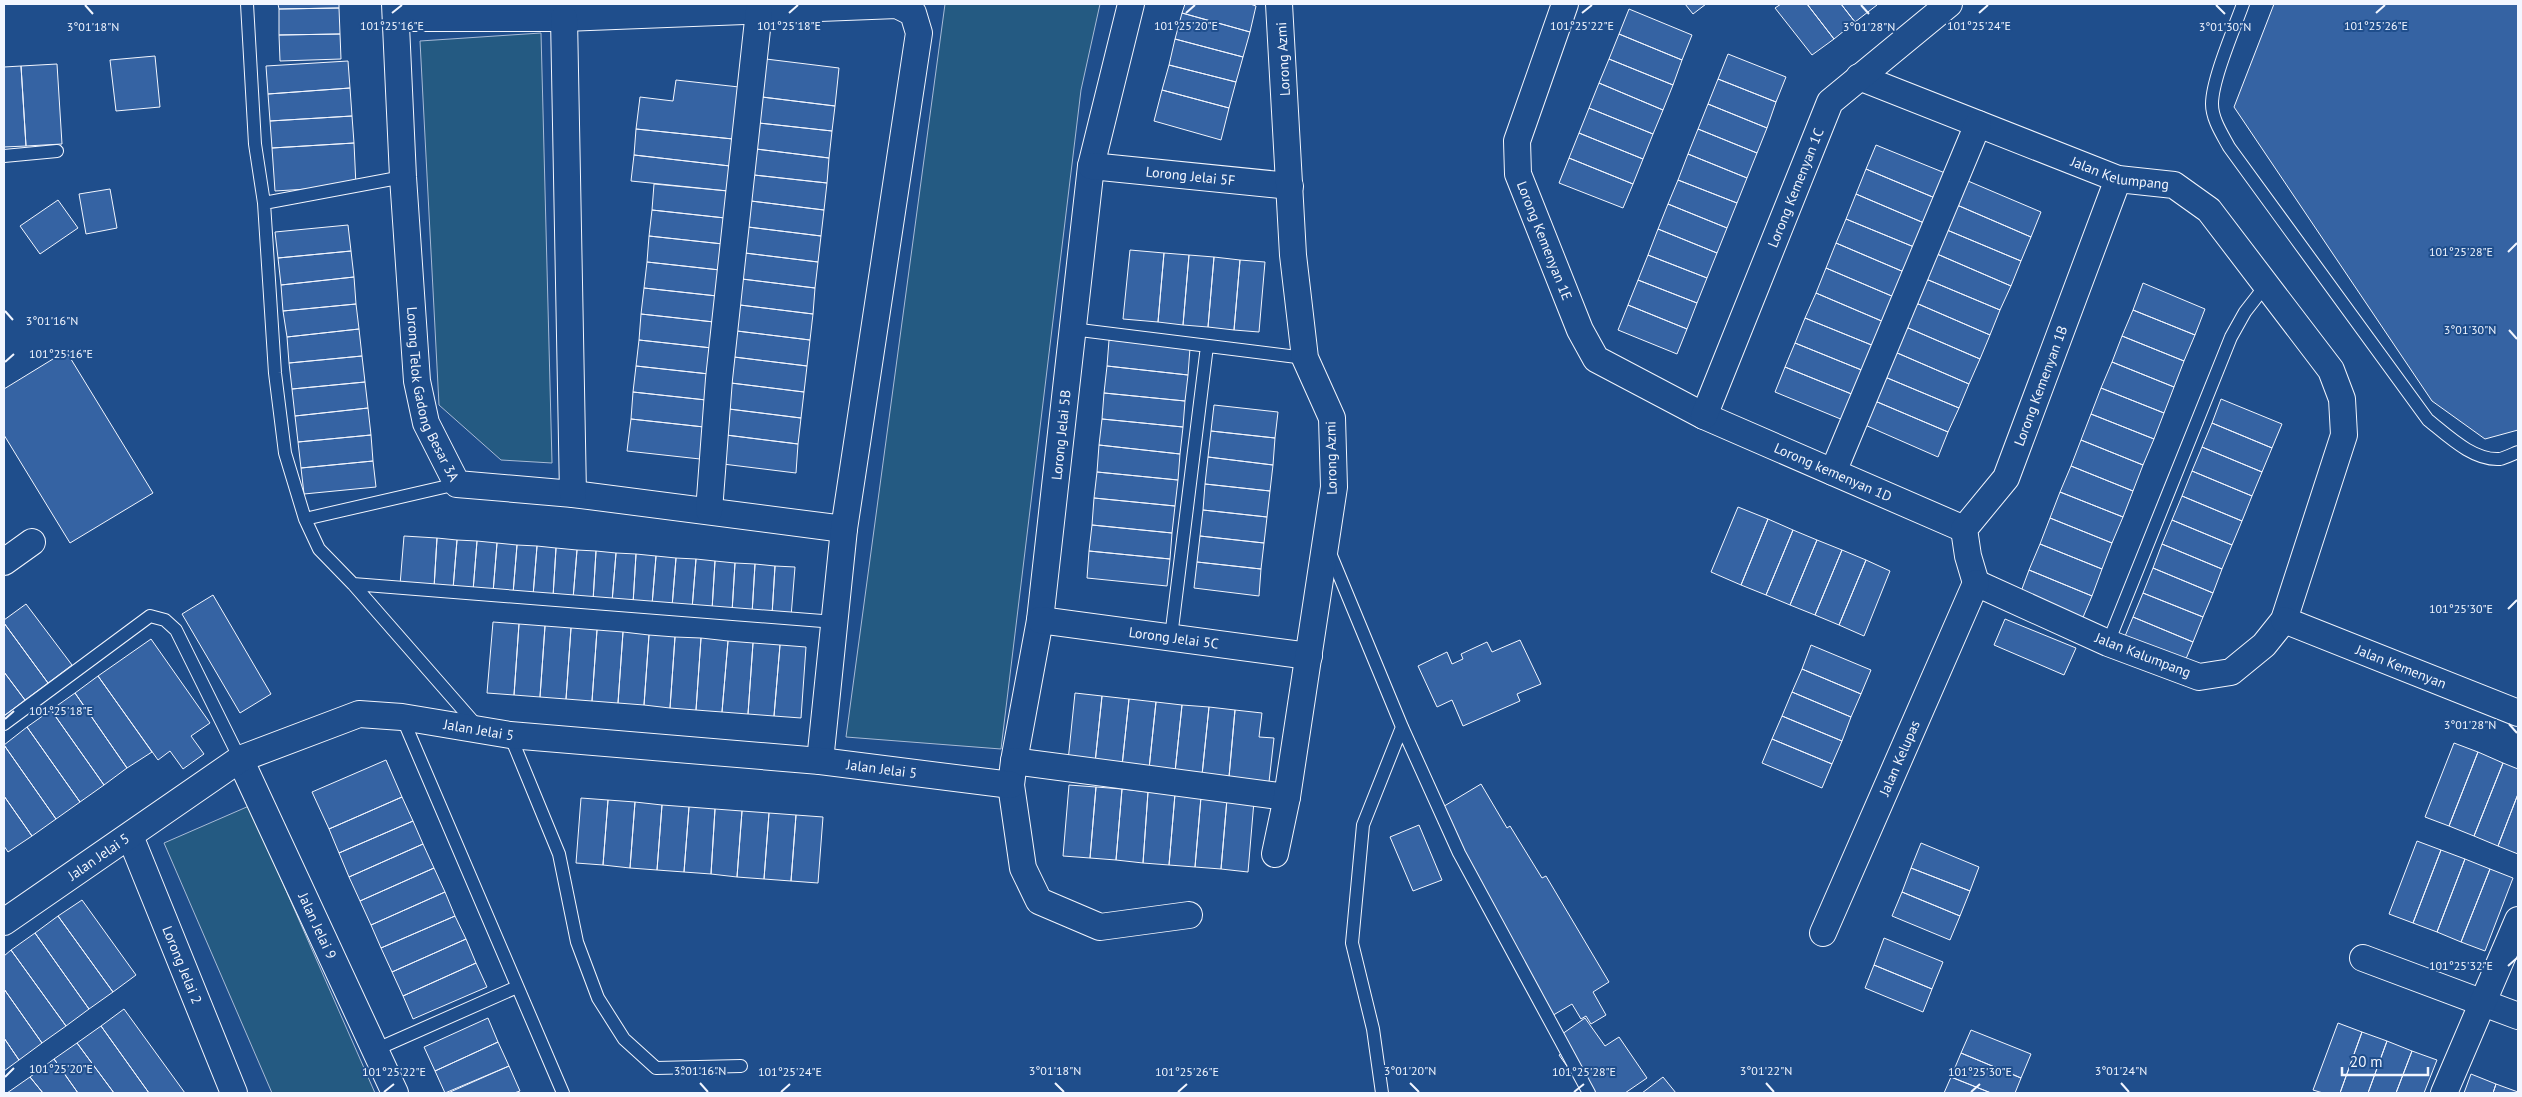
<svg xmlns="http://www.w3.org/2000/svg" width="2522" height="1097" font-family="'PT Sans',sans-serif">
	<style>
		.green { fill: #245a82; stroke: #a8bbd7 }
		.building { fill: #3563a3; stroke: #f2f6ff }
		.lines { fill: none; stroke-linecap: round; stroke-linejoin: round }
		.lane-casing { stroke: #f2f6ff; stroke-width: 14 }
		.street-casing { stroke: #f2f6ff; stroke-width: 28 }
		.lane { stroke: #1f4e8c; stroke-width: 12 }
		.street { stroke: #1f4e8c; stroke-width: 26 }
		.ticks { fill: none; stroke: #f2f6ff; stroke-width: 2 }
		.labels { text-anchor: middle; stroke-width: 4; stroke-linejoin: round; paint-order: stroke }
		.street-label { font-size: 14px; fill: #f2f6ff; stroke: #1f4e8c }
		.ticks-label { font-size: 12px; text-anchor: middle; fill: #f2f6ff; stroke: #1f4e8c; stroke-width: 4; stroke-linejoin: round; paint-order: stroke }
	</style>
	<rect width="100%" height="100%" fill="#1f4e8c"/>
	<path class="green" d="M945 4H1100L1081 90 1001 749 846 737Z
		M541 33 552 463 501 460 439 405 420 41Z
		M249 806 375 1093H272L164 843Z"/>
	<path class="building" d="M278 4H339V8L279 9Z
		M1185 4H1250L1256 6 1250 32 1182 13Z
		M1685 4H1706L1693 14Z
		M1781 4H1807L1834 39 1812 55 1775 8Z
		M1807 4H1841L1855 22 1834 39Z
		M1841 4H1876L1877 5 1855 22Z
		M2274 4H2518V430L2485 439 2432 401 2234 107Z
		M339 8 340 34 279 35V9Z
		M1629 9 1692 35 1682 60 1619 34Z
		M1182 13 1250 32 1243 57 1175 39Z
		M340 34 341 59 280 61 279 35Z
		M1619 34 1682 60 1673 85 1609 59Z
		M1175 39 1243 57 1236 82 1169 65Z
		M1728 54 1786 77 1776 102 1718 79Z
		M155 56 160 107 116 111 110 60Z
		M766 59 839 68 835 106 762 97Z
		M1609 59 1673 85 1663 110 1599 83Z
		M348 61 350 88 268 94 266 66Z
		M57 64 62 144 26 146 21 66Z
		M1169 65 1236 82 1229 108 1162 90Z
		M21 66 26 146 4 147V67Z
		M1718 79 1776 102 1767 128 1708 104Z
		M676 80 739 87 733 139 636 129 640 97 673 101Z
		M1599 83 1663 110 1653 134 1589 108Z
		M350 88 352 116 270 121 268 94Z
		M1162 90 1229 108 1221 140 1154 121Z
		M762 97 835 106 832 131 759 123Z
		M1708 104 1767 128 1757 153 1698 129Z
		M1589 108 1653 134 1643 159 1579 133Z
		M352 116 354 143 272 148 270 121Z
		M759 123 832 131 829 158 756 149Z
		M636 129 733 139 730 166 634 155Z
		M1698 129 1757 153 1747 178 1688 154Z
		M1579 133 1643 159 1633 184 1569 158Z
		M354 143 356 186 275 191 272 148Z
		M1876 145 1945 173 1935 198 1866 169Z
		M756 149 829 158 827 183 754 175Z
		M1688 154 1747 178 1737 203 1678 180Z
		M634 155 730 166 728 191 631 181Z
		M1569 158 1633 184 1623 208 1559 183Z
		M1866 169 1935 198 1924 223 1856 194Z
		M754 175 827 183 824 210 751 201Z
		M1678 180 1737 203 1727 228 1668 204Z
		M1968 181 2041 212 2031 237 1957 205Z
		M654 184 728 191 725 218 652 210Z
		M110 189 117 228 86 234 79 194Z
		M1856 194 1924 223 1914 247 1846 219Z
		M58 200 78 228 40 254 20 226Z
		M751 201 824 210 821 236 748 227Z
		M1668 204 1727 228 1717 253 1658 229Z
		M1957 205 2031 237 2021 261 1947 230Z
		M652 210 725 218 723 244 649 236Z
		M1846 219 1914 247 1904 272 1836 243Z
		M348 225 351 251 278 258 275 232Z
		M748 227 821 236 818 262 745 253Z
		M1658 229 1717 253 1707 278 1648 255Z
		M1947 230 2021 261 2011 286 1937 254Z
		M649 236 723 244 720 270 647 262Z
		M1836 243 1904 272 1894 297 1826 268Z
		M1130 250 1164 253 1158 322 1123 319Z
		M351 251 354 277 281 285 278 258Z
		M745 253 818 262 815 288 742 279Z
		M1164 253 1189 255 1183 325 1158 322Z
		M1937 254 2011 286 2000 310 1926 279Z
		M1189 255 1214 257 1208 327 1183 325Z
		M1648 255 1707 278 1697 303 1638 280Z
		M1214 257 1240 260 1234 330 1208 327Z
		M1240 260 1265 262 1259 332 1234 330Z
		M647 262 720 270 717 296 644 288Z
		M1826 268 1894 297 1884 322 1816 293Z
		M354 277 356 304 283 311 281 285Z
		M742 279 815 288 813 314 740 305Z
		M1926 279 2000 310 1990 335 1916 303Z
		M1638 280 1697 303 1687 329 1628 305Z
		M2143 283 2205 309 2195 335 2133 310Z
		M644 288 717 296 714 322 641 314Z
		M1816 293 1884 322 1874 346 1805 318Z
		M1916 303 1990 335 1980 359 1906 327Z
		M356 304 359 329 287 337 283 311Z
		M740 305 813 314 810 340 737 331Z
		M1628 305 1687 329 1677 354 1618 330Z
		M2133 310 2195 335 2184 361 2122 336Z
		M641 314 714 322 712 348 639 340Z
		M1805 318 1874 346 1864 371 1795 343Z
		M1906 327 1980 359 1969 384 1895 352Z
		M359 329 362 356 289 363 287 337Z
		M737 331 810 340 807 366 734 357Z
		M2122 336 2184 361 2174 387 2112 362Z
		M639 340 712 348 709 374 636 366Z
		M1109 340 1190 348 1188 375 1107 366Z
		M1795 343 1864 371 1854 395 1785 367Z
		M66 351 153 493 70 543 4 435V389Z
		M1895 352 1969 384 1959 408 1885 377Z
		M362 356 365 382 292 389 289 363Z
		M734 357 807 366 804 392 731 383Z
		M2112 362 2174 387 2164 413 2101 388Z
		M636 366 709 374 706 400 633 392Z
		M1107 366 1188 375 1185 401 1104 393Z
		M1785 367 1854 395 1843 420 1775 392Z
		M1885 377 1959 408 1948 432 1875 401Z
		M365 382 368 408 295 416 292 389Z
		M731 383 804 392 801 418 729 409Z
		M2101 388 2164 413 2154 439 2091 414Z
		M633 392 706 400 704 427 631 419Z
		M1104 393 1185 401 1183 427 1102 419Z
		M2221 399 2282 424 2272 448 2212 423Z
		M1875 401 1948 432 1938 457 1865 425Z
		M1214 405 1278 412 1275 438 1211 431Z
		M368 408 371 435 298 442 295 416Z
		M729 409 801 418 798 444 726 435Z
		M2091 414 2154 439 2143 465 2081 440Z
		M631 419 704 427 700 459 627 451Z
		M1102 419 1183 427 1180 454 1099 445Z
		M2212 423 2272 448 2262 472 2202 447Z
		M1211 431 1275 438 1273 465 1208 457Z
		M371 435 373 461 301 468 298 442Z
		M726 435 798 444 796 473 723 464Z
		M2081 440 2143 465 2133 491 2071 466Z
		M1099 445 1180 454 1178 480 1097 472Z
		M2202 447 2262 472 2252 496 2192 471Z
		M1208 457 1273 465 1270 491 1205 484Z
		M373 461 376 487 304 494 301 468Z
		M2071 466 2133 491 2123 517 2060 492Z
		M2192 471 2252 496 2242 521 2182 496Z
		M1097 472 1178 480 1175 506 1094 498Z
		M1205 484 1270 491 1267 517 1203 510Z
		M2060 492 2123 517 2112 543 2050 518Z
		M2182 496 2242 521 2232 545 2172 520Z
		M1094 498 1175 506 1172 533 1092 525Z
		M1738 507 1768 519 1741 585 1711 572Z
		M1203 510 1267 517 1264 543 1200 536Z
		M2050 518 2112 543 2102 569 2040 544Z
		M1768 519 1793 530 1766 595 1741 585Z
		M2172 520 2232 545 2222 569 2162 544Z
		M1092 525 1172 533 1170 559 1089 551Z
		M1793 530 1817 540 1790 605 1766 595Z
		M404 536 437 538 434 588 400 585Z
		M1200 536 1264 543 1261 569 1197 562Z
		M437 538 457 540 453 589 434 588Z
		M457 540 477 541 473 591 453 589Z
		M1817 540 1842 550 1815 615 1790 605Z
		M477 541 497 543 493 593 473 591Z
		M497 543 517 545 513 594 493 593Z
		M2040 544 2102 569 2092 596 2029 570Z
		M2162 544 2222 569 2213 593 2153 568Z
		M517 545 537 546 533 596 513 594Z
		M537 546 556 548 553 597 533 596Z
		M556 548 577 550 573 599 553 597Z
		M577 550 596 551 593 601 573 599Z
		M1842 550 1866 560 1839 625 1815 615Z
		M596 551 616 553 612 602 593 601Z
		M1089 551 1170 559 1167 586 1087 578Z
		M616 553 636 554 633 604 612 602Z
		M636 554 656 556 652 605 633 604Z
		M656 556 676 558 672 607 652 605Z
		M676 558 696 559 692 609 672 607Z
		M696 559 715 561 712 610 692 609Z
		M1866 560 1890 571 1864 636 1839 625Z
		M715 561 735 563 732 612 712 610Z
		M1197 562 1261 569 1259 596 1194 588Z
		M735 563 755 564 752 614 732 612Z
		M755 564 775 566 772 615 752 614Z
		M775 566 795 567 791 617 772 615Z
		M2153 568 2213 593 2203 617 2143 593Z
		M2029 570 2092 596 2081 622 2019 597Z
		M2143 593 2203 617 2193 642 2133 617Z
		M213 595 271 694 240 713 182 614Z
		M26 604 72 665 48 683 4 623V620Z
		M2133 617 2193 642 2183 666 2123 641Z
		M2005 619 2076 648 2064 675 1994 645Z
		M493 622 519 624 514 695 487 693Z
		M4 623 48 683 25 700 4 672Z
		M519 624 545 626 540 697 514 695Z
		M545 626 571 628 566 699 540 697Z
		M571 628 597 630 592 701 566 699Z
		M597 630 623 632 618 703 592 701Z
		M623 632 649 635 644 705 618 703Z
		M649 635 675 637 670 708 644 705Z
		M675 637 701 638 696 710 670 708Z
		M701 638 728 641 722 712 696 710Z
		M151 639 210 723 191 736 204 754 183 769 170 751 158 760 98 676Z
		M1520 640 1541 684 1517 694 1520 701 1463 726 1452 700 1437 707 1418 666 1447 652 1452 664 1463 659 1461 654 1487 642 1492 652Z
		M728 641 753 643 748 714 722 712Z
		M753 643 780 645 774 716 748 714Z
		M780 645 806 647 801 718 774 716Z
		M1811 645 1871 670 1861 694 1802 669Z
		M1802 669 1861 694 1851 717 1792 692Z
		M4 672 25 700 4 716Z
		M98 676 152 752 127 768 75 693Z
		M1792 692 1851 717 1842 741 1782 716Z
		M75 693 127 768 104 785 51 710Z
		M1075 693 1102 696 1095 763 1068 761Z
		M1102 696 1129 699 1122 766 1095 763Z
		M1129 699 1156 702 1149 769 1122 766Z
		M1156 702 1182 705 1175 772 1149 769Z
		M1182 705 1209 707 1202 775 1175 772Z
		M1209 707 1235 710 1229 777 1202 775Z
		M51 710 104 785 80 802 27 727Z
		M1235 710 1262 713 1259 737 1274 738 1269 782 1229 777Z
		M1782 716 1842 741 1832 764 1772 739Z
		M27 727 80 802 56 819 4 745Z
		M1772 739 1832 764 1822 788 1762 763Z
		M2454 743 2478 752 2449 826 2425 817Z
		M4 745 56 819 32 836 4 796Z
		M2478 752 2503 763 2474 836 2449 826Z
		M386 760 402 797 329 829 312 792Z
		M2503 763 2518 769V794L2498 846 2474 836Z
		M1481 784 1507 828 1510 826 1542 878 1546 876 1609 982 1593 992 1606 1015 1591 1024 1586 1016 1581 1019 1572 1004 1550 1017 1436 811Z
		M1069 785 1096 787 1090 858 1063 856Z
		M1096 787 1122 789 1116 860 1090 858Z
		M1122 789 1148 792 1143 863 1116 860Z
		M1148 792 1175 794 1169 865 1143 863Z
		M1175 794 1201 797 1195 867 1169 865Z
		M2518 794V854L2498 846Z
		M4 796 32 836 8 852 4 846Z
		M402 797 413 821 339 853 329 829Z
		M1201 797 1227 799 1221 869 1195 867Z
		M581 798 608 800 603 865 576 863Z
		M1227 799 1254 801 1248 872 1221 869Z
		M608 800 635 802 630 868 603 865Z
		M635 802 662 805 657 870 630 868Z
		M662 805 689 807 684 872 657 870Z
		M689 807 715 809 711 874 684 872Z
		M715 809 742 811 737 877 711 874Z
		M742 811 769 813 764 879 737 877Z
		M769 813 796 815 791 881 764 879Z
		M796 815 823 817 818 883 791 881Z
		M413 821 423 844 349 877 339 853Z
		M1419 825 1442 880 1413 891 1390 837Z
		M2417 841 2441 850 2413 923 2389 914Z
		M1921 843 1979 867 1970 891 1911 868Z
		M423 844 434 868 360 901 349 877Z
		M2441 850 2465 859 2437 932 2413 923Z
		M2465 859 2490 869 2461 942 2437 932Z
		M434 868 445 892 371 925 360 901Z
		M1911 868 1970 891 1960 916 1902 892Z
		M2490 869 2513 878 2485 951 2461 942Z
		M445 892 455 916 381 948 371 925Z
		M1902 892 1960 916 1950 940 1892 916Z
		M82 900 136 975 113 992 58 916Z
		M58 916 113 992 89 1009 35 933Z
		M455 916 466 939 392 972 381 948Z
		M35 933 89 1009 66 1026 11 950Z
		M1884 938 1943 962 1932 989 1874 965Z
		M466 939 476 963 403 996 392 972Z
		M11 950 66 1026 42 1043 4 989V956Z
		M476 963 487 987 413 1019 403 996Z
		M1874 965 1932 989 1923 1012 1865 988Z
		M4 989 42 1043 19 1060 4 1038Z
		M124 1009 185 1093H149L101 1026Z
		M488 1018 498 1042 435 1071 424 1047Z
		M1585 1018 1605 1046 1619 1037 1647 1078 1625 1093H1586L1559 1055 1564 1052 1555 1039Z
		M2338 1023 2362 1032 2340 1093H2323L2313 1090Z
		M101 1026 149 1093H114L77 1043Z
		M1971 1030 2031 1054 2021 1078 1961 1053Z
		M2362 1032 2387 1041 2368 1093H2340Z
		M4 1038 19 1060 4 1071Z
		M2387 1041 2412 1051 2396 1093H2368Z
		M498 1042 509 1066 445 1093 435 1071Z
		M77 1043 114 1093H78L54 1059Z
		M2412 1051 2437 1060 2424 1093H2396Z
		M1961 1053 2021 1078 2015 1093H1991L1951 1077Z
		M54 1059 78 1093H43L30 1077Z
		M509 1066 520 1091 514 1093H448Z
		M2471 1074 2496 1084 2493 1093H2464Z
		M30 1077 43 1093H7Z
		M1663 1077 1676 1093H1642Z
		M1951 1077 1991 1093H1944Z
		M2496 1084 2518 1092V1093H2493Z"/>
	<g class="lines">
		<g class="lane-casing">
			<path id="lane" d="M247 4 255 144 264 203 275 373 285 453 305 519 319 549 353 584 478 727
				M2243 4C2234 29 2212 80 2212 104 2212 119 2222 134 2229 147L2428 420C2447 435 2473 461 2500 459 2505 458 2513 454 2518 452
				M4 156 57 151
				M264 203 403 177
				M1072 329 1305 358
				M305 519 457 484
				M1330 553 1402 727 1459 853 1589 1093
				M353 584 835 622
				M1171 637 1207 346
				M2108 643 2231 337 2245 312 2266 285
				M402 717 563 1093
				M4 724 150 616 165 620 176 630 240 759
				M510 735 559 854 577 942 598 998 624 1039 656 1068 741 1066
				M377 1049 517 987
				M1382 1093 1373 1029 1352 943 1363 825 1402 727"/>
		</g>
		<g class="street-casing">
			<g id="street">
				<path id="s1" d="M395 4 403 177 417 381 426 423 457 484 573 494 844 529"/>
				<path d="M1131 4 1091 166 1040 620 1014 761 1011 785 1023 868 1039 901 1100 927 1189 915"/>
				<path id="s2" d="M1565 4 1517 141 1518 174 1580 330 1596 359 1704 416 1964 529"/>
				<path d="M396 18H564L897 5 913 13 919 33 844 529 820 761"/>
				<path d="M564 18 573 494"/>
				<path id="s3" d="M1859 77 2118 179 2174 185 2209 210 2331 370 2342 399 2344 435 2284 620 2264 645 2231 672 2199 677 2108 643 1976 583"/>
				<path id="s4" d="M1091 166 1290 186"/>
				<path id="s5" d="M1704 416 1830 102 1949 4"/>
				<path d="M1833 472 1978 124"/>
				<path d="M709 511 719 379 759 11"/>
				<path d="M4 562 32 542"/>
				<path id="s6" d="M1976 583 1968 556 1964 529 2006 478 2118 179"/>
				<path id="s7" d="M1040 620 1309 656"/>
				<path id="s8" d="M2284 620 2518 713"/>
				<path id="s9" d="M240 759 395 1093"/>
				<path d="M1014 761 1287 797"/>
				<path id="s10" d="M130 836 234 1093"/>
				<path d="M1275 854 1287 797 1334 487 1332 418 1305 358 1293 255 1279 4"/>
				<path id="s11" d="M4 922 240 759 359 714 402 717 510 735 820 761 1011 785"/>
				<path id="s12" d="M1823 933 1976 583"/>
				<path d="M2363 958 2518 1016"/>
				<path d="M2444 1093 2518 920"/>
			</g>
		</g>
		<use href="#lane" class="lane"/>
		<use href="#street" class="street"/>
	</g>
	<path class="ticks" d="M85 5 93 14M1861 5 1869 14M2216 5 2225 14M392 13 402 5M789 13 798 5M1186 13 1195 5M1582 13 1592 5M1979 13 1988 5M2376 13 2385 5M2508 252 2517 243M5 311 13 320M2509 330 2517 339M5 362 14 354M2508 609 2517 600M5 719 14 711M2509 724 2517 733M2508 966 2517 958M5 1077 14 1068M700 1083 708 1092M1055 1083 1064 1092M1410 1083 1419 1092M1766 1083 1774 1092M2121 1083 2129 1092M384 1092 394 1084M781 1092 790 1084M1178 1092 1187 1084M1574 1092 1584 1084M1971 1092 1980 1084"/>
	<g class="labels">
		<g class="street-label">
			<text transform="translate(1283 59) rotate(-93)" y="5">Lorong Azmi</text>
			<text dy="5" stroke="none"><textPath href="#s3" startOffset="279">Jalan Kelumpang</textPath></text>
			<text dy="5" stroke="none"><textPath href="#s4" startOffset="100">Lorong Jelai 5F</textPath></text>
			<text dy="5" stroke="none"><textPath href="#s5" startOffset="246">Lorong Kemenyan 1C</textPath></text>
			<text dy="5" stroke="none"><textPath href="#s2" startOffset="250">Lorong Kemenyan 1E</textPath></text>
			<text dy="5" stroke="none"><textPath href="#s6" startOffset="220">Lorong Kemenyan 1B</textPath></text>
			<text dy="5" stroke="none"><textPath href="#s1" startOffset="394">Lorong Telok Gadong Besar 3A</textPath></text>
			<text transform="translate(1061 435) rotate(-84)" y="5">Lorong Jelai 5B</text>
			<text transform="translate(1331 458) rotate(-91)" y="5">Lorong Azmi</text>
			<text dy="5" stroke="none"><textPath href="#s2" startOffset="642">Lorong kemenyan 1D</textPath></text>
			<text dy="5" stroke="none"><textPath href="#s7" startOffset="135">Lorong Jelai 5C</textPath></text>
			<text transform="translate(2143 655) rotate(21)" y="5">Jalan Kalumpang</text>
			<text dy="5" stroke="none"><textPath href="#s8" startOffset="126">Jalan Kemenyan</textPath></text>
			<text dy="5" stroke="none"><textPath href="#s11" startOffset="535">Jalan Jelai 5</textPath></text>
			<text dy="5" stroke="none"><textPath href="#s12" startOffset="191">Jalan Kelupas</textPath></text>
			<text dy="5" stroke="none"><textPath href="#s11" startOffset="940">Jalan Jelai 5</textPath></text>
			<text dy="5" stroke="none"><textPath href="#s11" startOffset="115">Jalan Jelai 5</textPath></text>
			<text dy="5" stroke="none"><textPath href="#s9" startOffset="184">Jalan Jelai 9</textPath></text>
			<text dy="5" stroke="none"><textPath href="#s10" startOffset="139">Lorong Jelai 2</textPath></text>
		</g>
	</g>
	<g class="ticks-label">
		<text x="392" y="30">101°25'16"E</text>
		<text x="789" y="30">101°25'18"E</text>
		<text x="1186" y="30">101°25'20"E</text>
		<text x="1582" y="30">101°25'22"E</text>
		<text x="1979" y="30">101°25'24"E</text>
		<text x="2376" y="30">101°25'26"E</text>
		<text x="93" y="31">3°01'18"N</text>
		<text x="1869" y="31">3°01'28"N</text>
		<text x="2225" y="31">3°01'30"N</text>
		<text x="2461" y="256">101°25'28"E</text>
		<text x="52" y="325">3°01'16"N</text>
		<text x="2470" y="334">3°01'30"N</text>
		<text x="61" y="358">101°25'16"E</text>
		<text x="2461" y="613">101°25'30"E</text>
		<text x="61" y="715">101°25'18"E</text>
		<text x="2470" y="729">3°01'28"N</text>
		<text x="2461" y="970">101°25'32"E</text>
		<text x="61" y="1073">101°25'20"E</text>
		<text x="700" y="1075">3°01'16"N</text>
		<text x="1055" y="1075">3°01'18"N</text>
		<text x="1410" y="1075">3°01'20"N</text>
		<text x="1766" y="1075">3°01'22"N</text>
		<text x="2121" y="1075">3°01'24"N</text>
		<text x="394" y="1076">101°25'22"E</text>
		<text x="790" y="1076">101°25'24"E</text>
		<text x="1187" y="1076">101°25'26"E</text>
		<text x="1584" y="1076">101°25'28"E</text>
		<text x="1980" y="1076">101°25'30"E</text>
	</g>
	<rect width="2522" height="1097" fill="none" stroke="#f2f6ff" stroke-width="10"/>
	<path d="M2342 1067v8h86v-8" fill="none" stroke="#f2f6ff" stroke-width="2.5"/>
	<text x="2350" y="1067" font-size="15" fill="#f2f6ff" stroke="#1f4e8c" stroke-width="4" paint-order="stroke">20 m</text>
</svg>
